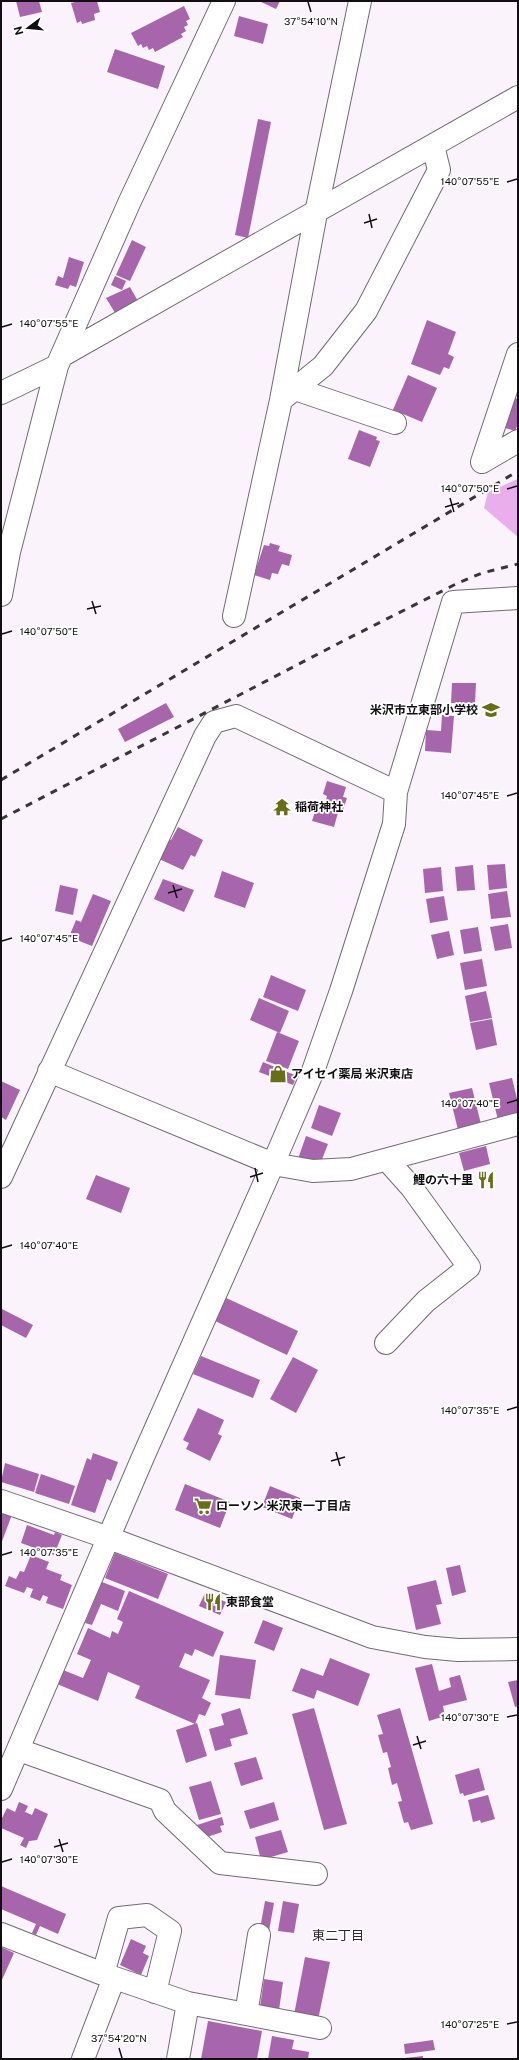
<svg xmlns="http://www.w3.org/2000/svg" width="519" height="2060" font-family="'Public Sans','Noto Sans JP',sans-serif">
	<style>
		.green { fill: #e8afec }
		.building { fill: #a766ac }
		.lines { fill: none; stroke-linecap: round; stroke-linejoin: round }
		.minor-casing { stroke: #736b73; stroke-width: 24 }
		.minor { stroke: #fff; stroke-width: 22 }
		.rail { stroke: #393539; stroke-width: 3; stroke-dasharray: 7 7; stroke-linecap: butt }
		.ticks { fill: none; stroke: #120f12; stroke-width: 1.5 }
		.labels { text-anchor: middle; stroke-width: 3.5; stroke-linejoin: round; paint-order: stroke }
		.poi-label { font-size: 12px; font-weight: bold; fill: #120f12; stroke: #fff; text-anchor: start }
		.neighbourhood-label { font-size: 13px; fill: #312a31; stroke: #fff }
		.ticks-label { font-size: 10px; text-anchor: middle; fill: #120f12; stroke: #fff; stroke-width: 3.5; stroke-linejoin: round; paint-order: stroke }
	</style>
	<rect width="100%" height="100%" fill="#fbf3fc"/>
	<path class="green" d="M518 479V537L484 508 488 492Z"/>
	<path class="building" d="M16 1H39L42 12 20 17Z
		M79 1H97L100 12 94 14 95 20 82 24 81 21 77 23 71 3Z
		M259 1H280L276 9Z
		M184 6 190 19 186 21 188 25 184 27 186 31 181 34 183 37 155 52 153 48 149 50 147 46 143 48 141 44 138 46 131 33Z
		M239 16 268 24 263 44 234 36Z
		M115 49 165 66 158 89 107 72Z
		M258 119 271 122 248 238 235 235Z
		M132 240 146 247 130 281 116 275Z
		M69 257 84 262 76 287 70 285 68 289 55 285 58 276 63 278Z
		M115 276 126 281 122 290 111 285Z
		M130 287 139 303 117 316 106 298Z
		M427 320 456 332 448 354 454 357 449 369 444 367 440 375 411 364Z
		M408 375 437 388 422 422 403 414 402 416 392 412Z
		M511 397 518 399V424L515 431 502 427Z
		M359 430 377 437 376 440 380 441 370 467 348 459Z
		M270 543 280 546 278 551 292 555 289 566 282 564 278 574 272 573 270 580 254 575 264 545 269 546Z
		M452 683H476L475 703H451Z
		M166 703 174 717 125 742 118 729Z
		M442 715 454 716 451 753 425 751 426 730 441 731Z
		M327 781 346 787 343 797 347 798 343 810 339 809 334 827 312 821 318 802 325 804 327 796 323 794Z
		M178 827 203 840 195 857 191 855 183 870 157 858 167 838 171 840Z
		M505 864 507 888 489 890 487 865Z
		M473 865 475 890 457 891 455 867Z
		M441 867 443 891 425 893 423 869Z
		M222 871 254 883 245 908 214 897Z
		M163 879 194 890 184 912 154 899Z
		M60 885 78 889 73 915 55 911Z
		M507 891 511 917 491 919 488 894Z
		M93 894 111 901 92 946 69 937 76 920 81 922Z
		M444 896 448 920 430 923 426 899Z
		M508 924 512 948 495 951 490 927Z
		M478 927 482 951 464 954 460 930Z
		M449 931 454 955 437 959 431 935Z
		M482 959 487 986 465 990 460 963Z
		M271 975 306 990 298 1011 263 997Z
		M486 991 492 1018 470 1022 465 996Z
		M259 998 289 1011 280 1033 250 1020Z
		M492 1019 497 1045 476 1050 470 1023Z
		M277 1032 299 1041 288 1069 266 1061Z
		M263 1062 297 1076 293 1085 259 1072Z
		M512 1078 518 1103V1115L498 1120 489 1083Z
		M1 1081 20 1090 6 1120 1 1117Z
		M472 1088 481 1124 458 1130 449 1093Z
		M319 1105 341 1113 332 1136 311 1128Z
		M306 1136 328 1144 319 1167 298 1159Z
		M486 1146 490 1164 464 1171 459 1153Z
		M96 1175 130 1188 121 1213 86 1199Z
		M224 1297 298 1331 287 1355 213 1320Z
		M2 1309 33 1325 26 1338 1 1325Z
		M201 1356 260 1380 253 1398 193 1374Z
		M293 1357 318 1370 296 1413 270 1399Z
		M198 1408 224 1420 218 1434 222 1436 210 1461 186 1449 189 1443 183 1440Z
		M93 1453 118 1462 111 1481 107 1479 95 1513 71 1505 87 1458 91 1460Z
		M5 1463 39 1474 34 1492 1 1482Z
		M41 1474 75 1486 69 1504 35 1493Z
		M185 1484 230 1502 220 1528 175 1510Z
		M270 1486 300 1498 292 1519 262 1507Z
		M1 1507 13 1512 1 1544Z
		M27 1525 54 1535 55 1532 62 1535 54 1555 21 1543Z
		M115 1553 168 1574 158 1599 105 1578Z
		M31 1555 49 1562 46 1569 62 1575 60 1580 72 1585 63 1609 46 1603 48 1597 43 1595 40 1601 30 1597 33 1589 27 1587 24 1593 5 1586 9 1576 16 1579 20 1571 24 1572Z
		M460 1565 466 1592 452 1596 446 1568Z
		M436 1580 442 1604 436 1605 441 1624 416 1630 407 1587Z
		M102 1582 125 1591 118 1611 101 1604 92 1625 85 1623Z
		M129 1591 224 1632 213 1657 195 1649 192 1656 185 1653 179 1667 210 1680 202 1698 211 1703 205 1716 199 1714 195 1724 135 1698 140 1686 108 1672 98 1701 57 1684 63 1670 83 1678 91 1660 77 1654 88 1628 110 1638 112 1631 118 1634 123 1622 117 1619Z
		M205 1593 226 1602 220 1615 199 1606Z
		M263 1620 283 1628 274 1651 254 1643Z
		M220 1655 256 1660 250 1699 215 1695Z
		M330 1658 370 1674 358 1706 317 1690 314 1699 292 1691 301 1668 323 1676Z
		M432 1664 439 1691 451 1687 449 1678 460 1675 467 1700 443 1706 445 1716 429 1721 415 1668Z
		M518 1680V1706L515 1707 508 1682Z
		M240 1708 248 1734 230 1739 232 1746 215 1751 209 1729 224 1725 221 1714Z
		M314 1708 347 1824 324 1830 292 1714Z
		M400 1708 433 1824 411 1830 408 1822 404 1823 398 1802 402 1801 397 1783 392 1785 388 1768 391 1767 387 1752 383 1753 378 1735 383 1734 377 1715Z
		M197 1723 207 1756 186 1763 176 1730Z
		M256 1757 263 1779 241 1786 234 1763Z
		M479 1768 485 1790 464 1796 463 1793 460 1794 455 1775Z
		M211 1781 221 1814 199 1820 189 1787Z
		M488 1795 495 1819 481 1823 480 1820 473 1822 468 1800Z
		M19 1802 28 1806 25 1812 32 1815 35 1808 48 1814 37 1840 29 1841 26 1848 20 1845 24 1838 1 1828V1820L7 1808 15 1812Z
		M274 1802 279 1820 250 1829 244 1811Z
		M222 1817 224 1825 220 1826 222 1832 201 1839 197 1825Z
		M281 1830 288 1852 261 1860 255 1837Z
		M1 1886 66 1914 58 1934 40 1926 36 1935 32 1933 36 1924 1 1909Z
		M265 1901 274 1903 269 1931 260 1929Z
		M283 1901 299 1904 294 1933 278 1931Z
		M131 1939 146 1946 143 1953 149 1956 141 1975 120 1965Z
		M1 1947 14 1953 1 1982Z
		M305 1957 330 1962 318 2020 294 2015Z
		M264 1979 283 1982 279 2010 260 2007Z
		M208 2021 262 2031 257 2059H201Z
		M272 2036 294 2040 292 2049 309 2052 308 2059H268Z
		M433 2040 435 2050 405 2054 404 2044Z
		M423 2056V2059H405V2058Z"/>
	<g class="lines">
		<g class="minor-casing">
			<path id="minor" d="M63 355 518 97
				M295 389 395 423
				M1 393 57 366
				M281 400 323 366 366 311 439 170 433 146
				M482 462 518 354
				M482 462 518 441
				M1 595 9 552 57 366 130 201 224 1
				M234 616 281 400 316 213 360 1
				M49 1071 273 1164 313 1171 351 1169 518 1124
				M1 1177 205 736 214 722 236 716 396 792
				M386 1343 426 1301 469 1267 412 1188 387 1160
				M1 1501 109 1538 372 1637 425 1647 458 1650 518 1649
				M19 1750 160 1800 165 1811 220 1863 316 1874
				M1 1789 143 1457 273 1164 313 1071 341 991 394 824 396 792 453 602 518 598
				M1 1934 103 1974 188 2003 320 2028
				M103 1974 119 1918 147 1915 170 1931 155 1992
				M246 2014 259 1935
				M83 2059 114 1978
				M178 2059 188 2003"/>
		</g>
		<use href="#minor" class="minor"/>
		<path class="rail" d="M1 780 518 471
			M1 819 345 640 458 583 482 573 518 564"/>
	</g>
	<path class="ticks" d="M308 2 311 12M507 182 517 179M369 214 372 228M364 223 377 219M2 327 12 324M507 489 517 486M450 498 454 512M445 507 459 503M92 601 96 614M87 609 101 606M2 634 12 631M507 796 517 793M173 885 177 898M168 893 182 889M2 941 12 938M507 1103 517 1100M255 1168 258 1182M250 1177 263 1173M2 1248 12 1245M507 1410 517 1407M336 1452 340 1466M331 1461 345 1457M2 1555 12 1552M507 1717 517 1715M417 1736 421 1749M413 1745 426 1741M59 1839 63 1852M54 1847 68 1843M2 1862 12 1859M507 2024 517 2022M119 2048 122 2058"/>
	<defs>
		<g id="school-bare" transform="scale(1.38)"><path d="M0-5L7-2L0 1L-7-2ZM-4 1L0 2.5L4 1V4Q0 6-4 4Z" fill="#676e14" stroke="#fff" stroke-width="2.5" paint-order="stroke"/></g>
		<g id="temple-bare" transform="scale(1.38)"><path d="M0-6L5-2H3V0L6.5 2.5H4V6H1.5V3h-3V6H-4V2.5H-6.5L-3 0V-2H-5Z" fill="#676e14" stroke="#fff" stroke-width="2.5" paint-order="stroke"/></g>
		<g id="shop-bare" transform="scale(1.38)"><path d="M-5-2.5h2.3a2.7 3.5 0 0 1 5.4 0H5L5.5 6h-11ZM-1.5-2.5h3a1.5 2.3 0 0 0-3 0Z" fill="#676e14" stroke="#fff" stroke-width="2.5" paint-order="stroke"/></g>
		<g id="restaurant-bare" transform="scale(1.38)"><path d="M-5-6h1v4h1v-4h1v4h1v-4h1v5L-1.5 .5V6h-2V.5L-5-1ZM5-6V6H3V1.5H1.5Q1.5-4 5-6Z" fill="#676e14" stroke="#fff" stroke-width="2.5" paint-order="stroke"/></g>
		<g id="supermarket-bare" transform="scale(1.38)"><path d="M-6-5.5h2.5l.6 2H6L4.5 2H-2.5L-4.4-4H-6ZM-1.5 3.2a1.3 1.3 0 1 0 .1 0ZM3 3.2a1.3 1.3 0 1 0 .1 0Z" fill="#676e14" stroke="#fff" stroke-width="2.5" paint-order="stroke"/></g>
	</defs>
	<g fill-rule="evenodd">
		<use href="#school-bare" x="491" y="710"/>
		<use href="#temple-bare" x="282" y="807"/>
		<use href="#shop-bare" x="278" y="1074"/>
		<use href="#restaurant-bare" x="486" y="1180"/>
		<use href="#supermarket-bare" x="203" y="1506"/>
		<use href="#restaurant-bare" x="213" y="1602"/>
	</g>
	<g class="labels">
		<g class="poi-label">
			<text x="478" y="714" text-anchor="end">米沢市立東部小学校</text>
			<text x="295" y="811">稲荷神社</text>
			<text x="291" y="1078">アイセイ薬局 米沢東店</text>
			<text x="473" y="1184" text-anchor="end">鯉の六十里</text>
			<text x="216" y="1510">ローソン 米沢東一丁目店</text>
			<text x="226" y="1606">東部食堂</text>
		</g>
		<g class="neighbourhood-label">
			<text x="338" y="1940">東二丁目</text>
		</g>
	</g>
	<g class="ticks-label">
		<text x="311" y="25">37°54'10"N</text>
		<text x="470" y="185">140°07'55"E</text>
		<text x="49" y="327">140°07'55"E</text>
		<text x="470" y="492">140°07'50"E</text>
		<text x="49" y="635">140°07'50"E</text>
		<text x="470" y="799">140°07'45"E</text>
		<text x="49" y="942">140°07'45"E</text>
		<text x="470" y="1107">140°07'40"E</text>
		<text x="49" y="1249">140°07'40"E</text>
		<text x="470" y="1414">140°07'35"E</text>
		<text x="49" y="1556">140°07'35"E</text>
		<text x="470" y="1721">140°07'30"E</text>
		<text x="49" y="1863">140°07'30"E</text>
		<text x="470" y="2028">140°07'25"E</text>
		<text x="119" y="2042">37°54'20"N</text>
	</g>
	<rect width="519" height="2060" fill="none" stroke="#120f12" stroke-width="4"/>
	<g transform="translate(28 28) rotate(254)" stroke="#ffffff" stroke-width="3" paint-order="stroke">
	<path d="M0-3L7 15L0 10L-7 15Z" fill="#120f12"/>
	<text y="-6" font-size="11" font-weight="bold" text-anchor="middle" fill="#120f12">N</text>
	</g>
</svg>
